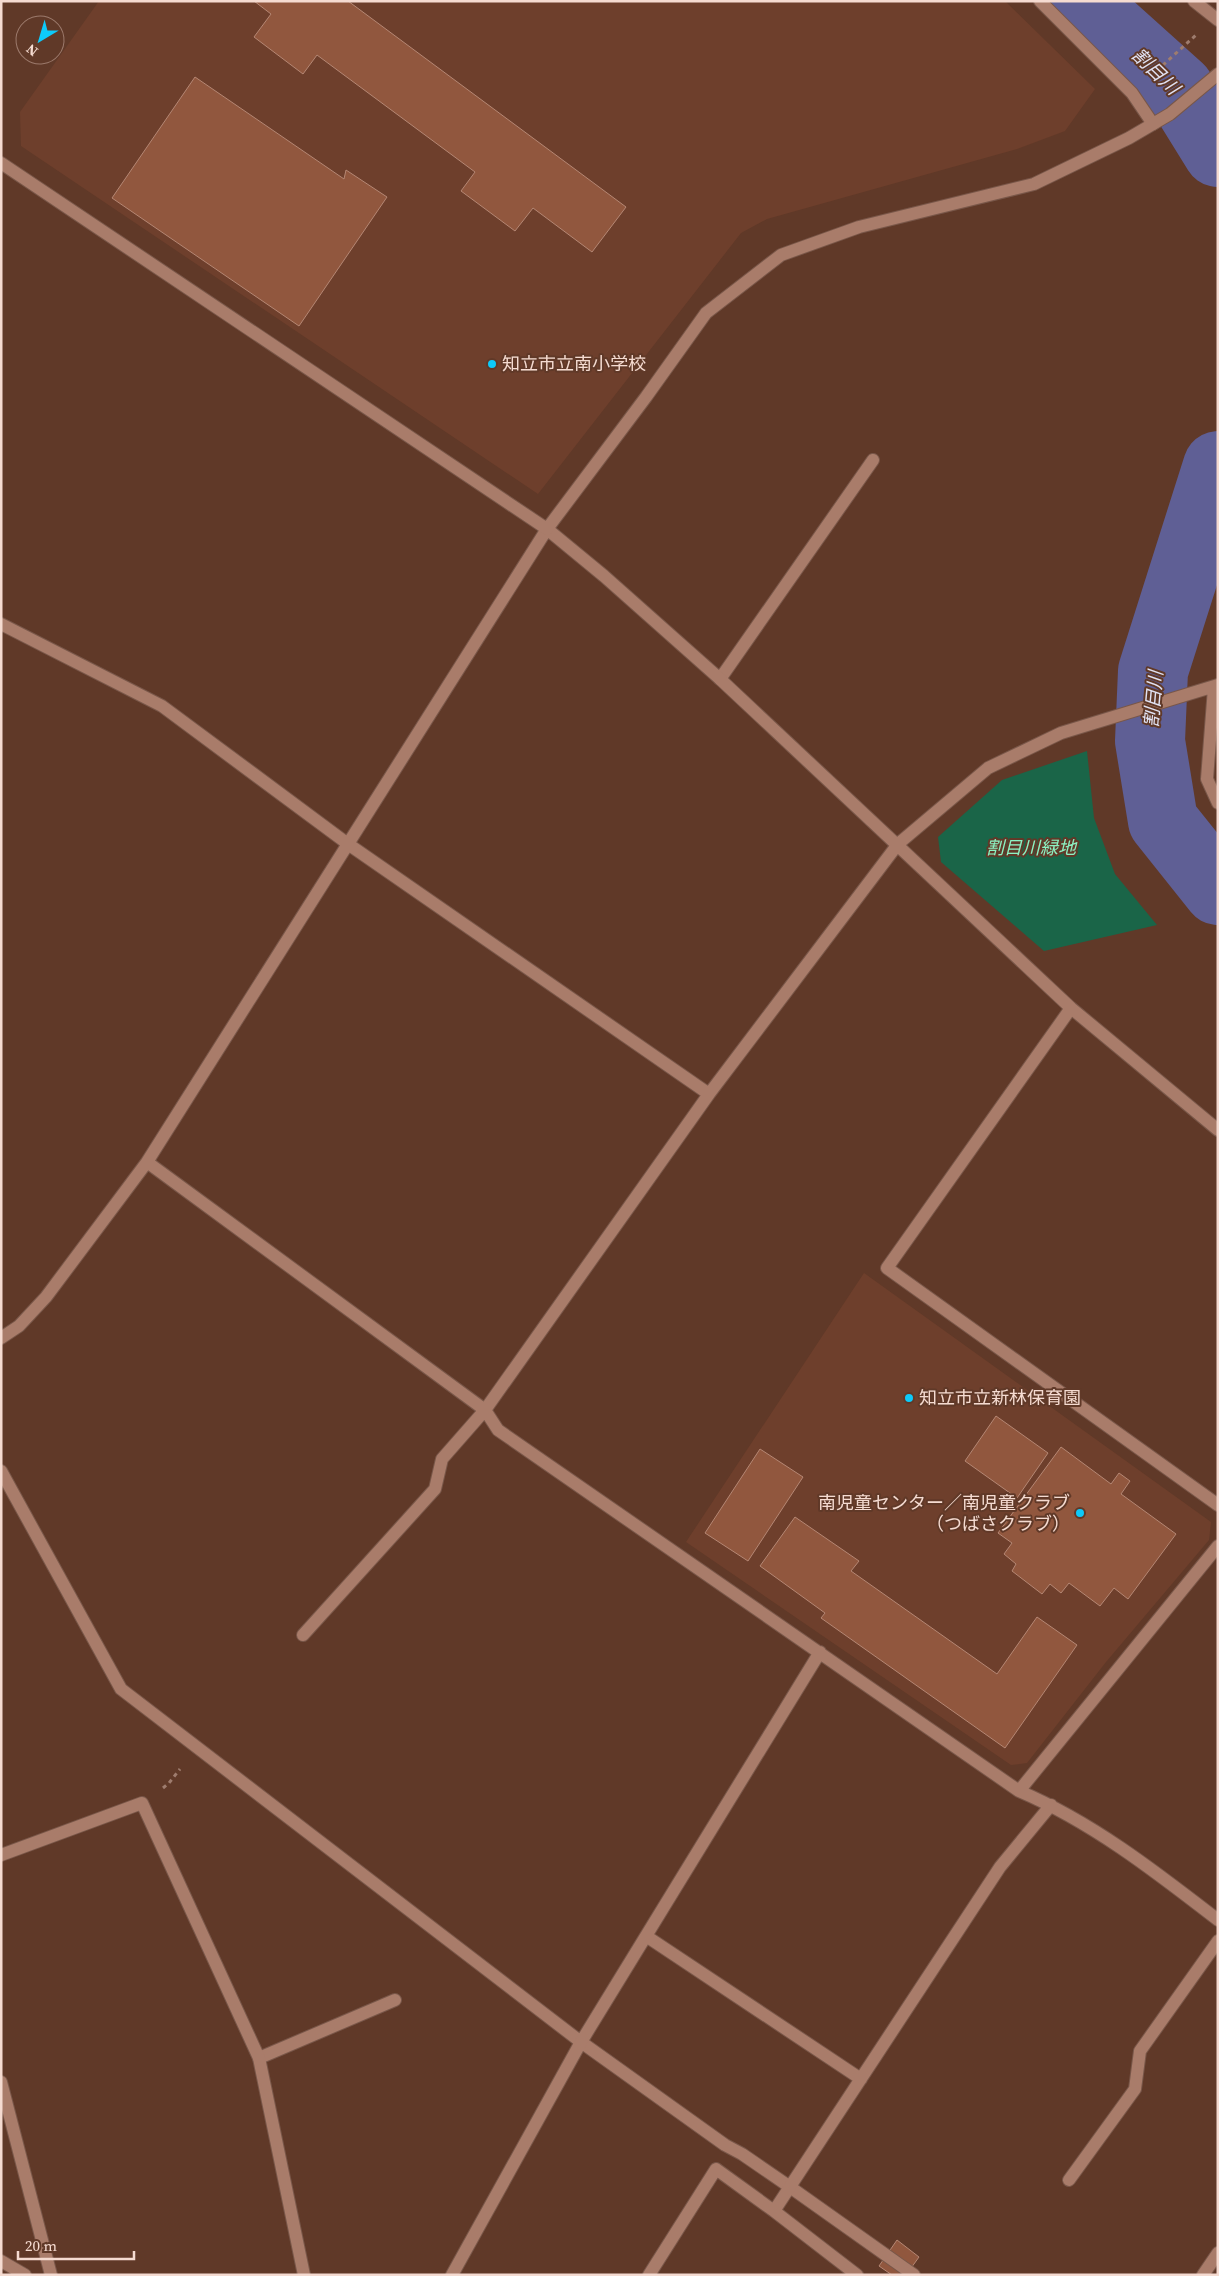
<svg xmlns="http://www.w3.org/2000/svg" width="1219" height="2276" font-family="'Source Serif 4','Noto Sans JP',serif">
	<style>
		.built { fill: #6e3f2c }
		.green { fill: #1a6548 }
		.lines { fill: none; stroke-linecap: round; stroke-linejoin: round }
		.river { stroke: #5f5f95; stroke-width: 70 }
		.building { fill: #91573e; stroke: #b58774 }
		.service-casing { stroke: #795749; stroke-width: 14 }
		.pedestrian-casing { stroke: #795749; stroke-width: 14 }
		.minor-casing { stroke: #795749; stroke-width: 14 }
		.tertiary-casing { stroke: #795749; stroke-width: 14 }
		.path { stroke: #9e7c6e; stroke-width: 3; stroke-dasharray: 4 4; stroke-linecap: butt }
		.service { stroke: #a97c6a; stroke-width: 12 }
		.pedestrian { stroke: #a97c6a; stroke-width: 12 }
		.minor { stroke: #a97c6a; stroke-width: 12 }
		.tertiary { stroke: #a97c6a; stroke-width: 12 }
		.poi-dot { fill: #0dcafa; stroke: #603928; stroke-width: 2 }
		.labels { text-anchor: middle; stroke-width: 4; stroke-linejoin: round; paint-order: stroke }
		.poi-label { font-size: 18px; fill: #f5dbd1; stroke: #603928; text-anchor: start }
		.park-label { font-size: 18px; font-style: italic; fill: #8cf2c3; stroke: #603928 }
		.water-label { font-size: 19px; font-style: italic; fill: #e1e2f3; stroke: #603928 }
	</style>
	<rect width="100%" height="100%" fill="#603928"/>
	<path class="built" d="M99 1H1005L1095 89 1065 131 1017 149 767 219 741 233 538 494 21 146 20 112Z
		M864 1273 1211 1522 1209 1540 1106 1662 1027 1763 1011 1765 686 1542Z"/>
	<path class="green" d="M1087 751 1094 818 1115 874 1157 925 1044 951 941 862 938 837 1002 780Z"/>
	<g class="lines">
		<path class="river" d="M1081 1 1179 89 1218 152
			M1218 466 1153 671 1150 741 1163 821 1218 890"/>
	</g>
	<path class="building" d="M254 1H348L626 207 592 252 533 208 515 231 461 191 475 172 317 55 303 74 254 37 271 14Z
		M195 77 344 179 346 170 387 197 299 326 112 198Z
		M996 1416 1048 1453 1017 1498 965 1461Z
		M1061 1447 1111 1484 1119 1473 1130 1481 1121 1494 1176 1534 1128 1599 1114 1588 1100 1606 1069 1583 1061 1593 1050 1584 1042 1594 1012 1571 1016 1564 1004 1554 1012 1543 998 1533Z
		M760 1449 803 1477 748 1561 705 1533Z
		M795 1517 859 1561 851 1571 997 1674 1037 1617 1077 1645 1005 1748 821 1618 825 1613 760 1566Z
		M897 2240 919 2257 906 2275H892L879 2266Z"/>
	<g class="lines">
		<g class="service-casing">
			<path id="service" d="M720 679 873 460
				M259 2058 395 2000"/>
		</g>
		<g class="pedestrian-casing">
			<path id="pedestrian" d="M1 1471 121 1689 581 2042 725 2145 742 2154 790 2187 914 2275"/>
		</g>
		<g class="minor-casing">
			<path id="minor" d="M1040 1 1132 93 1153 124
				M1194 1 1218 20
				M1 624 162 706 348 844 709 1094
				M1214 688 1207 779 1218 803
				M1071 1008 887 1268 1218 1505
				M147 1162 485 1410 498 1430 1019 1791C1092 1822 1156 1872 1218 1920
				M1 1338 19 1326 46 1297 147 1162 547 529 604 576 720 679 1071 1008 1218 1130
				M303 1635 435 1489 442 1459 485 1410 709 1094 898 844 988 768 1061 733 1218 685
				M1019 1791 1218 1546
				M1 1855 142 1803 259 2058 304 2275
				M646 1936 861 2079
				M1 2082 51 2275
				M1069 2180 1135 2089 1140 2051 1218 1941
				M1 2261 25 2275
				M452 2275 581 2042 820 1652
				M649 2275 716 2169 774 2211
				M857 2275 774 2211 1000 1867 1051 1805
				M1203 2275 1218 2253"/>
		</g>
		<g class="tertiary-casing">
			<path id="tertiary" d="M1 163 547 529 646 397 706 313 781 255 859 227 1034 184 1129 138 1170 114 1218 74"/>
		</g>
		<path class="path" d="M1151 76 1196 35
			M163 1788 169 1783 180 1769"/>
		<use href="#service" class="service"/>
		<use href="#pedestrian" class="pedestrian"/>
		<use href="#minor" class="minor"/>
		<use href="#tertiary" class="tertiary"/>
	</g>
	<g class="poi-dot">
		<circle cx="492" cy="364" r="5"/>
		<circle cx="909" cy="1398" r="5"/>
		<circle cx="1080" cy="1513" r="5"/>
	</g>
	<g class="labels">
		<g class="poi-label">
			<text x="502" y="370">知立市立南小学校</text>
			<text x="919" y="1404">知立市立新林保育園</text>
			<text x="1070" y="1509" text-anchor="end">南児童センター／南児童クラブ<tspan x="1070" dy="21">（つばさクラブ）</tspan></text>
		</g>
		<g class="park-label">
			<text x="1031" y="854">割目川緑地</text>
		</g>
		<g class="water-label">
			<text transform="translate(1156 71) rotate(44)" y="7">割目川</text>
			<text transform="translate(1153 699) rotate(-85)" y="7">割目川</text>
		</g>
	</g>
	<rect width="1219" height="2276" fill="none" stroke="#f5dbd1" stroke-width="5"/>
	<g transform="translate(40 40) rotate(218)"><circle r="24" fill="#603928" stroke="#9c7a6c"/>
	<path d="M0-4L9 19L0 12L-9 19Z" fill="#0dcafa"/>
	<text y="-8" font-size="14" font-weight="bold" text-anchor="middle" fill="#f5dbd1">N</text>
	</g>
	<path d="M18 2251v8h116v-8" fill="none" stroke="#f5dbd1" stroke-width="2.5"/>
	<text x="25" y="2251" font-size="15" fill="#f5dbd1" stroke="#603928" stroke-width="4" paint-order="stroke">20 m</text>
</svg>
